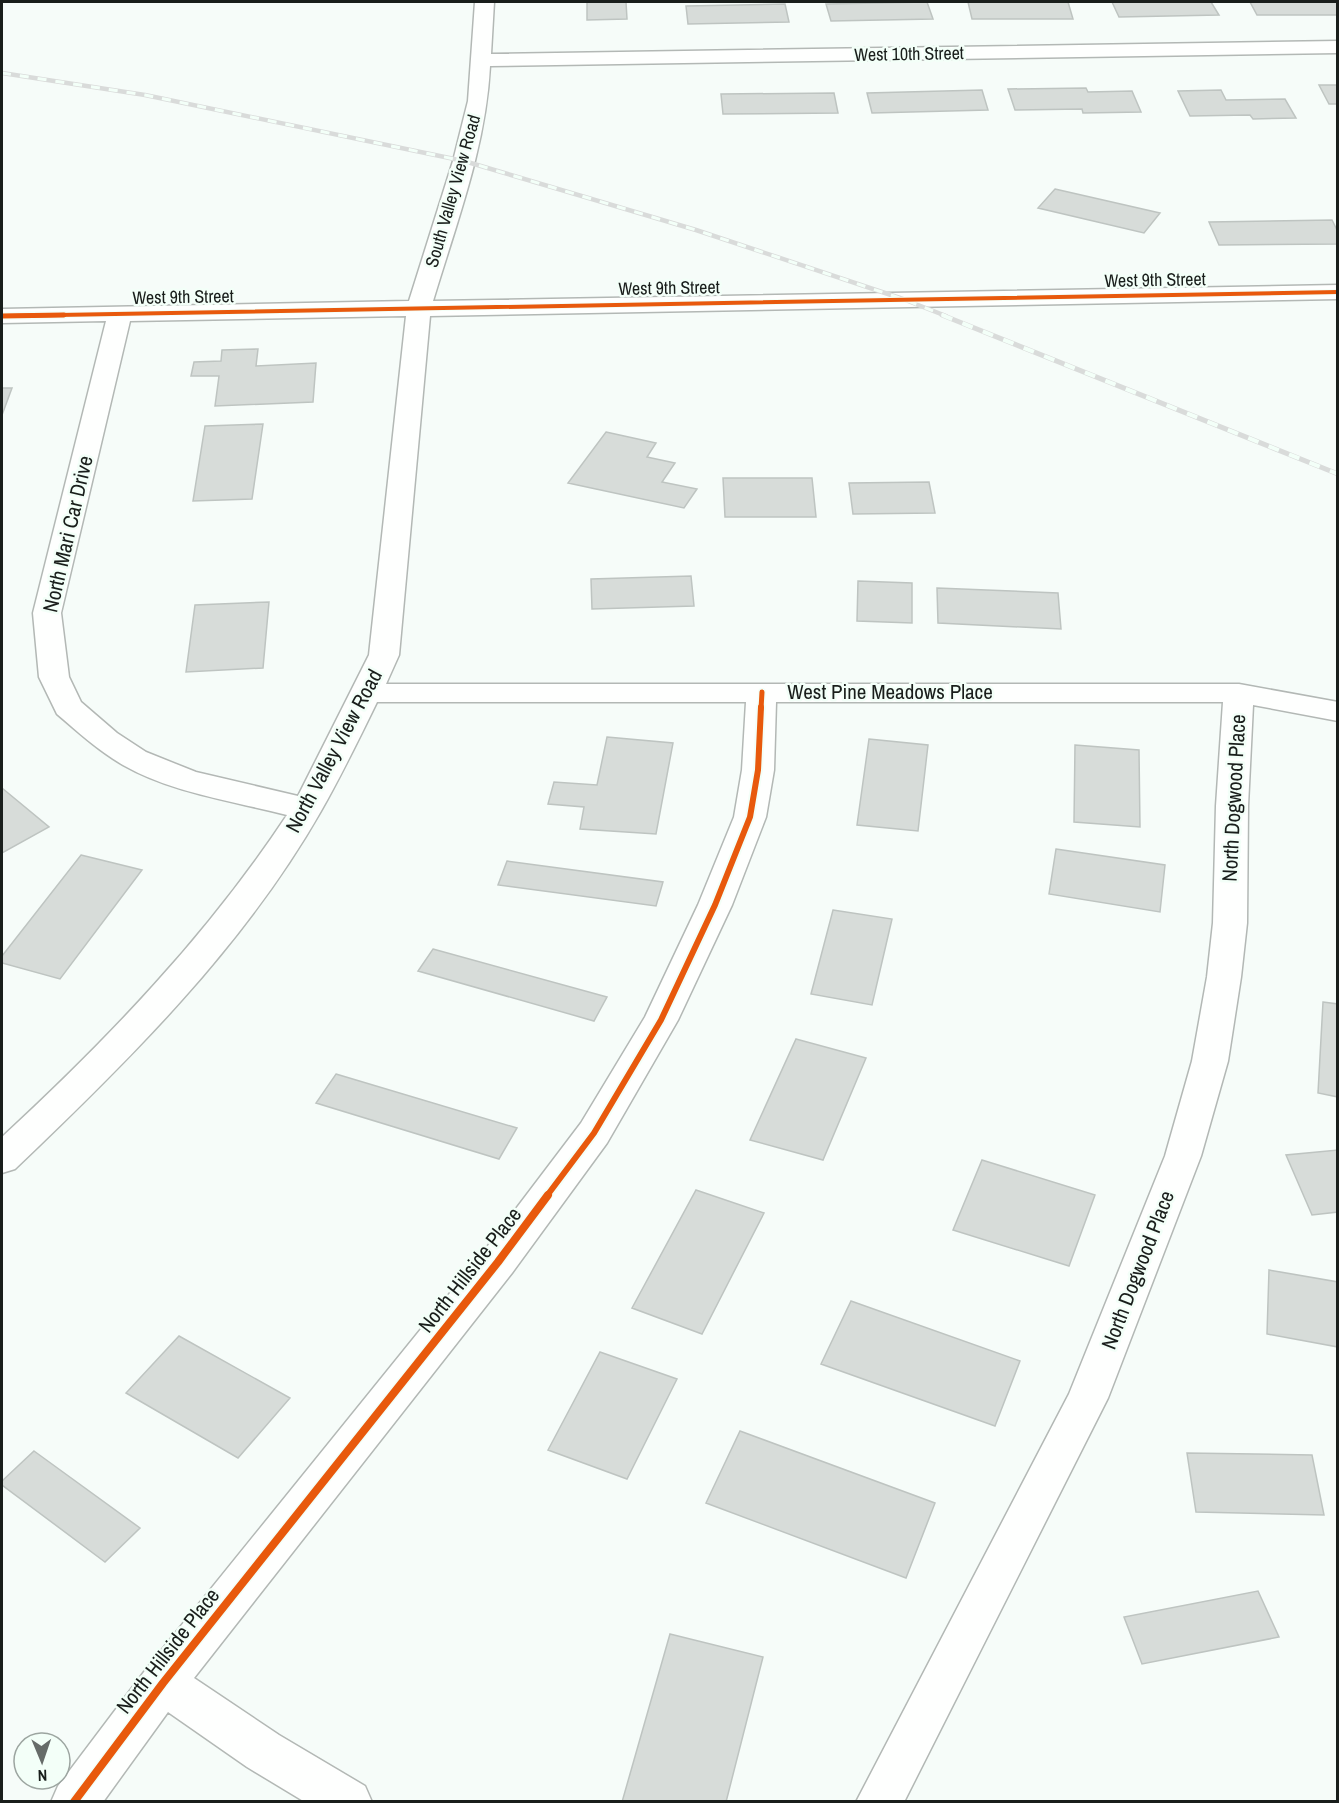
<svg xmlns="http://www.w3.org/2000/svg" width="1339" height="1803" font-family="'Archivo Narrow',sans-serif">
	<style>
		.building { fill: #d7dcd9; stroke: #bec4c1; stroke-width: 1.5 }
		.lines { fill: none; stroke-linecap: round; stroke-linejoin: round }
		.minor-casing { stroke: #b3b8b5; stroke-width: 3 }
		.minor { fill: #fefffe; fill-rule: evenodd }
		.rail-far1-casing { stroke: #d9dbda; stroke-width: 4.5 }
		.rail-casing { stroke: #d9dbda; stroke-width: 5 }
		.rail-far1 { stroke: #f3fff8; stroke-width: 3; stroke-dasharray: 9; stroke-linecap: butt }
		.rail { stroke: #f3fff8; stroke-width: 4; stroke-dasharray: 11; stroke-linecap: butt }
		.cycleway-far3-casing { stroke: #f3fff8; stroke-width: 6 }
		.cycleway-far2-casing { stroke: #f3fff8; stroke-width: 8 }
		.cycleway-far1-casing { stroke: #f3fff8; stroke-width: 10 }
		.cycleway-casing { stroke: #f3fff8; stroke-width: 11 }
		.cycleway-far3 { stroke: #e8590c; stroke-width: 4 }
		.cycleway-far2 { stroke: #e8590c; stroke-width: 5 }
		.cycleway-far1 { stroke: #e8590c; stroke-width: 6 }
		.cycleway { stroke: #e8590c; stroke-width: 8 }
		.labels { text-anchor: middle; stroke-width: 5; stroke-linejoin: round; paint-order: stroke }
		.far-street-label { font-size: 18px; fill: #191e1b; stroke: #f3fff8 }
		.street-label { font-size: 21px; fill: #191e1b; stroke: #f3fff8 }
	</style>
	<rect width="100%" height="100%" fill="#f6fcf9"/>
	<path class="building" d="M587 2H626L627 19 587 20Z
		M927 2 933 19 831 21 826 4Z
		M968 2H1068L1073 19H972Z
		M1112 2H1211L1219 15 1119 17Z
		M1250 2H1338V15H1257Z
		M785 4 789 22 688 24 686 6Z
		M1319 85H1338V104H1329Z
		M1086 88 1088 92 1132 91 1141 112 1083 113 1082 109 1015 110 1008 89Z
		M982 90 988 110 872 113 867 93Z
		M1221 90 1226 100 1285 99 1296 118 1253 119 1250 115 1190 116 1178 91Z
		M834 93 838 113 723 114 721 94Z
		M1055 189 1160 213 1144 233 1038 208Z
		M1332 220 1338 232V244L1219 245 1209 222Z
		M258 349 256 366 316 363 313 402 215 406 219 376H191L194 362 221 361 222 350Z
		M2 388H12L2 415Z
		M263 424 252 499 193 501 205 426Z
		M606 432 656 443 647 457 675 463 662 482 697 489 684 508 568 483Z
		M723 478H812L816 517H725Z
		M929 482 935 513 853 514 849 483Z
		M691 576 694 606 592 609 591 579Z
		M858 581 912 583V623L857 621Z
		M937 588 1058 593 1061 629 938 623Z
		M269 602 263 668 186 672 195 605Z
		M607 737 673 743 656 834 580 829 584 807 548 804 554 782 597 785Z
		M869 739 928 745 918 831 857 825Z
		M1075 745 1139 750 1140 827 1074 822Z
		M2 788 49 827 2 853Z
		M1056 849 1165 865 1160 912 1049 894Z
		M81 855 142 870 60 979 2 963V956Z
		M507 861 663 882 656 906 498 885Z
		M833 910 892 919 872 1005 811 994Z
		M433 949 607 997 594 1021 418 971Z
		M1323 1002 1338 1004V1097L1318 1093Z
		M796 1039 866 1058 823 1160 750 1140Z
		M336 1074 517 1128 499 1159 316 1103Z
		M1338 1150V1212L1312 1215 1286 1155Z
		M982 1160 1095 1195 1069 1266 953 1230Z
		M696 1190 764 1213 702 1334 632 1308Z
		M1269 1270 1338 1282V1347L1267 1334Z
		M851 1301 1020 1361 995 1426 821 1364Z
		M179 1336 290 1398 238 1458 126 1393Z
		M600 1352 677 1379 627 1479 548 1450Z
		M740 1431 935 1503 906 1578 706 1503Z
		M34 1451 140 1528 105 1562 2 1485V1481Z
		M1187 1453 1312 1455 1324 1515 1196 1512Z
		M1258 1591 1279 1637 1142 1664 1124 1617Z
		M670 1634 763 1657 726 1802H622Z"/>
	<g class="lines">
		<g class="minor-casing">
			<path id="minor" d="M475 2H494L491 54 1338 41V53L490 66C486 147 456 224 433 301L1338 285V299L430 316 399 655 386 684H1239L1338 702V721L1253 705 1248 806 1247 923 1241 977 1228 1061 1201 1156 1108 1398 904 1802H856L1069 1394 1165 1156 1192 1061 1207 977 1213 923 1216 806 1223 702H776L774 770 766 817 732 905 678 1020 607 1143 512 1273 194 1678 279 1735 365 1786 372 1802H305L247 1767 168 1712 103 1802H51L58 1786 147 1668 484 1251 581 1123 645 1017 698 905 734 817 742 770 746 702H377C359 739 341 776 321 811 243 948 128 1061 15 1169L2 1173V1137C108 1039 207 936 287 815 233 801 172 793 123 765 99 751 78 732 57 714L39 677 33 613 106 321 2 323V309L409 301 453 161 468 101ZM406 316 369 655 298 796 196 772 146 752 117 733 81 702 69 677 61 613 130 321Z"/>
		</g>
		<use href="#minor" class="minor"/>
		<g class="rail-far1-casing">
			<path id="rail-far1" d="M2 73 145 95 464 161 696 230 903 299 946 316"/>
		</g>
		<g class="rail-casing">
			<path id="rail" d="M942 315 1338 474"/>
		</g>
		<use href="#rail-far1" class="rail-far1"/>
		<use href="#rail" class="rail"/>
		<g class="cycleway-far3-casing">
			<path id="cycleway-far3" d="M2 316 1338 292"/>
		</g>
		<g class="cycleway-far2-casing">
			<path id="cycleway-far2" d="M2 316 64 315
				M761 709 762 692"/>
		</g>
		<g class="cycleway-far1-casing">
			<path id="cycleway-far1" d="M546 1197 594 1133 661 1020 715 905 750 817 758 770 761 707"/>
		</g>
		<g class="cycleway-casing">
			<path id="cycleway" d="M74 1802 163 1683 498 1262 548 1195"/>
		</g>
		<use href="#cycleway-far3" class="cycleway-far3"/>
		<use href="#cycleway-far2" class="cycleway-far2"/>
		<use href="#cycleway-far1" class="cycleway-far1"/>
		<use href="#cycleway" class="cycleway"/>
	</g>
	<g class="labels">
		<g class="far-street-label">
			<text transform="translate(909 54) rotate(-1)" y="6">West 10th Street</text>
			<text transform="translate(453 191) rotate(-74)" y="6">South Valley View Road</text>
			<text transform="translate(1155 280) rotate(-1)" y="6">West 9th Street</text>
			<text transform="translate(669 288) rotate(-1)" y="6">West 9th Street</text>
			<text transform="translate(183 297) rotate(-1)" y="6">West 9th Street</text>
		</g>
		<g class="street-label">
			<text transform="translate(68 534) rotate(-77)" y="7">North Mari Car Drive</text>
			<text x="890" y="699">West Pine Meadows Place</text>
			<text transform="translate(334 751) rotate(-62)" y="7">North Valley View Road</text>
			<text transform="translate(1234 798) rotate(-87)" y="7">North Dogwood Place</text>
			<text transform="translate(470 1270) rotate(-52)" y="7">North Hillside Place</text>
			<text transform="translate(1138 1270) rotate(-69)" y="7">North Dogwood Place</text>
			<text transform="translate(168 1651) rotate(-52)" y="7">North Hillside Place</text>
		</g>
	</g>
	<rect width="1339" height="1803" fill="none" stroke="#191e1b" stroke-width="6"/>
	<g transform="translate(42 1761) rotate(178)"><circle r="28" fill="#f3fff8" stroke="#9ca5a0" stroke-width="1.5"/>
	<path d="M0-4.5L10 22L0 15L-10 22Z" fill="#666c69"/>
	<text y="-9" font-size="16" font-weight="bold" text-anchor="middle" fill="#191e1b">N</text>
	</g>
</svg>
